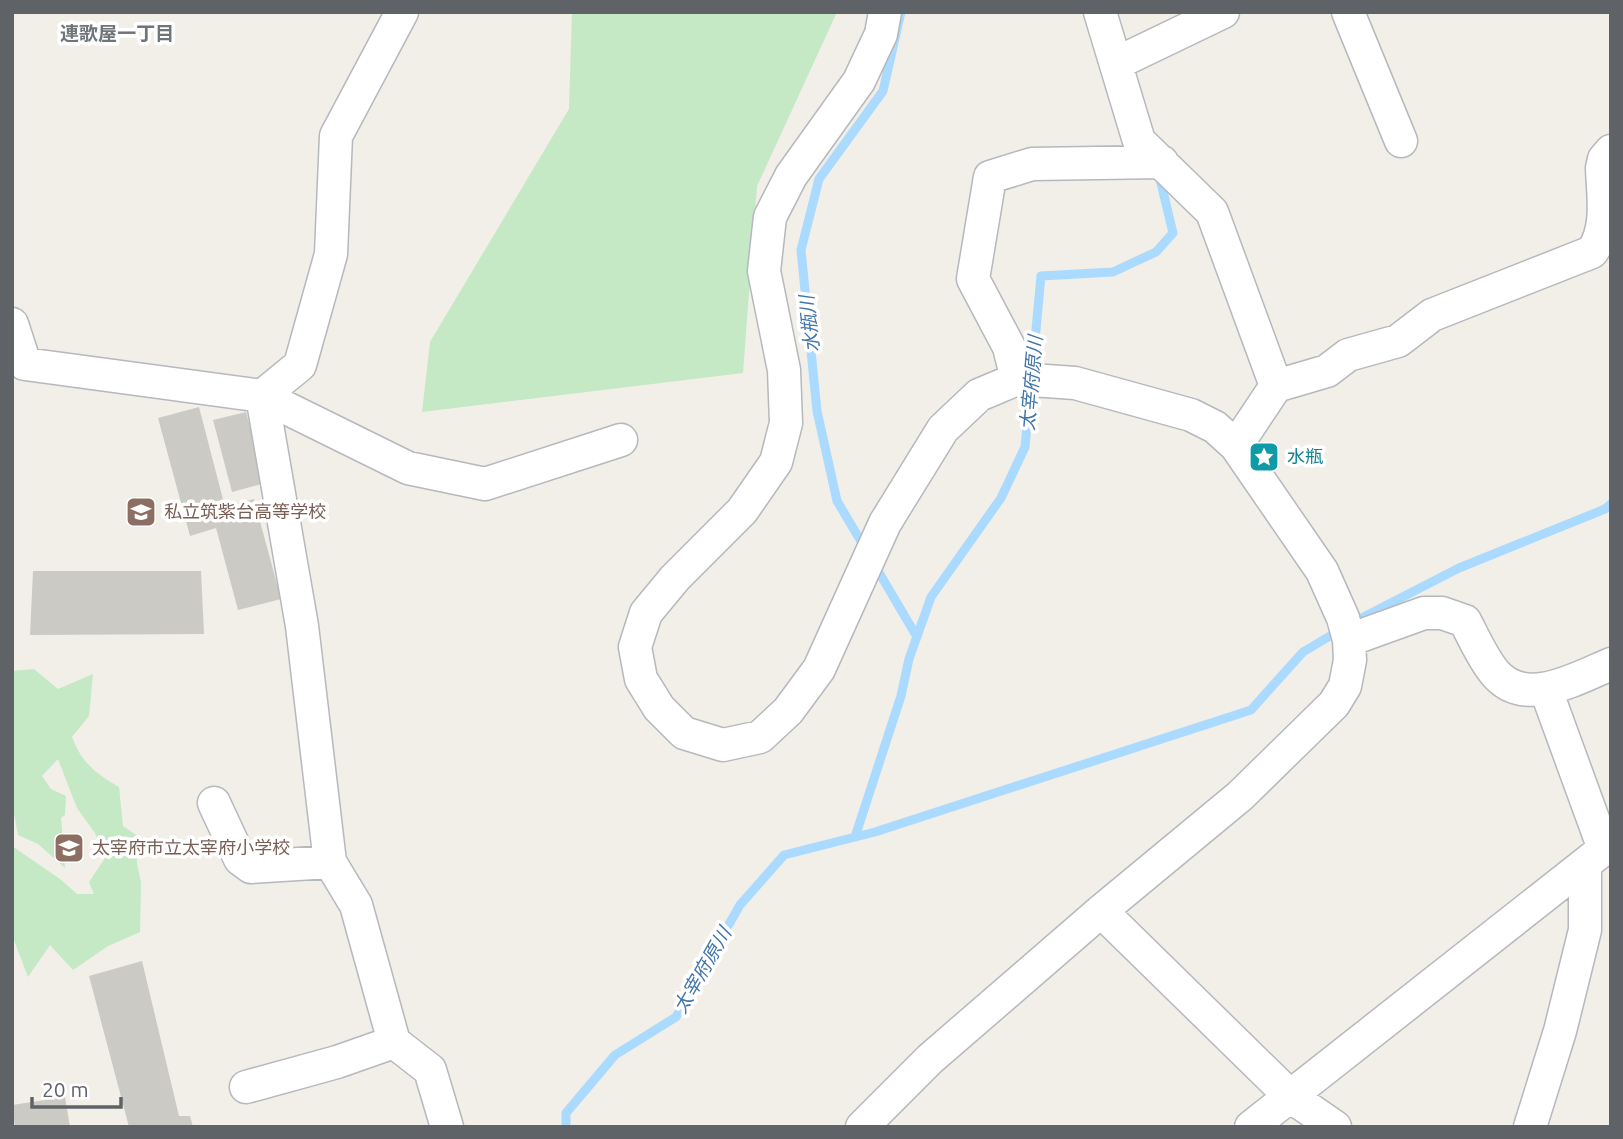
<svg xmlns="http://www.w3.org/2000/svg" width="1623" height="1139" font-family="Ubuntu,'Noto Sans JP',sans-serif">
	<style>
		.green { fill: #c5e8c5 }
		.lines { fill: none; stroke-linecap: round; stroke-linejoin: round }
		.stream { stroke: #aadaff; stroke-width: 9 }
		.building { fill: #cccac5 }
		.minor-casing { stroke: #b5b8bc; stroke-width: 35 }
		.minor { stroke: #fff; stroke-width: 32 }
		.labels { text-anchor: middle; stroke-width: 7; stroke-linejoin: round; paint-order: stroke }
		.culture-label { font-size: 18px; fill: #0d838f; stroke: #fff; text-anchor: start }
		.education-label { font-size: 18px; fill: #785e54; stroke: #fff; text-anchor: start }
		.neighbourhood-label { font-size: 19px; font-weight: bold; fill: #70757a; stroke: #fff }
		.water-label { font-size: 19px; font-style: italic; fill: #4174aa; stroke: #fff }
	</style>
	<rect width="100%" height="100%" fill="#f1efe8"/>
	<path class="green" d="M572 12H837L757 186 743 373 422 412 430 342 569 109Z
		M34 669 58 689 93 674 89 716 72 737C82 763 95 773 119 787L123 826 136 835 137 864 141 882 140 932 108 946 73 970 50 945 28 977 12 935V846L60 879 77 894H94L89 882 105 858 95 833 77 808 58 759 42 776 51 789 66 796 65 815 61 818 65 868 38 844 18 835 12 803V671Z"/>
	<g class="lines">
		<path class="stream" d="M865 548 837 501 817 411 801 250 819 179 883 91 901 12
			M874 564 917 637
			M1352 623 1459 568 1605 509 1611 504
			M855 837 901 696 909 659 931 597 1001 498 1025 447 1041 276 1113 272 1156 252 1173 233 1159 175
			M566 1127V1113L615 1055 676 1017 740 905 784 855 875 832 1251 710 1303 652 1340 630"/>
	</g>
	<path class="building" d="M199 407 225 507 254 499 281 599 238 610 216 528 190 536 158 418Z
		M246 412 265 483 232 492 213 420Z
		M33 571H201L204 634 30 635Z
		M142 961 179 1116H190L193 1127H129L89 976Z
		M65 1097 70 1127H15L12 1105Z"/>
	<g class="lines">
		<g class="minor-casing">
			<path id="minor" d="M402 12 336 136 331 254 300 365 262 396 302 626 330 862 356 905 394 1042 430 1070 447 1127
				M1100 12 1139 141 1212 212 1276 386
				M1348 12 1401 141
				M1117 63 1223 12
				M12 324 25 364 262 396 408 468 485 484 621 440
				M1017 379 1009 347 973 279 990 177 1032 164 1162 162
				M1236 446 1276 386 1327 371 1348 355 1398 341 1432 315 1592 252C1609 228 1603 196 1602 168L1604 159 1611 151
				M1349 640 1424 613H1442L1465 621C1474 638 1483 659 1495 673 1525 709 1577 678 1611 664
				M214 803 240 859 251 867 330 862
				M1101 911 1290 1096 1335 1127
				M246 1087 337 1062 394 1042
				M862 1127 930 1059 1101 911 1240 796 1334 704 1345 686 1350 660 1349 640 1343 618 1322 571 1236 446 1215 427 1191 415 1075 383 1017 379 979 395 943 429 885 523 819 669 788 711 760 737 723 745 684 733 659 708 641 679 635 647 646 613 675 578 742 511 776 462 786 423 784 370 764 271 770 217 791 176 859 81 881 34 885 12
				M1251 1127 1604 849 1546 690
				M1530 1127 1560 1031 1585 930V864"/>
		</g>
		<use href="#minor" class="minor"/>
	</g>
	<defs>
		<g id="sight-square" transform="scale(1.575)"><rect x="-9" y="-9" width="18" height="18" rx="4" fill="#0f9aa8" stroke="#fff"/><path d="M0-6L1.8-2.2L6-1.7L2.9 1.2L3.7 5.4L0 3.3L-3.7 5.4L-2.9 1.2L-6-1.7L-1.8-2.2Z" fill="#fff"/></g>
		<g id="school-square" transform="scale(1.575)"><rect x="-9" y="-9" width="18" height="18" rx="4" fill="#8d6e63" stroke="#fff"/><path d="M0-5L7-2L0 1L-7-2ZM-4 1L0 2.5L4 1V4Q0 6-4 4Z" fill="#fff"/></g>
	</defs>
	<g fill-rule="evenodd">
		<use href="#sight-square" x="1264" y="457"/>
		<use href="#school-square" x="141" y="512"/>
		<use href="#school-square" x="69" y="848"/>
	</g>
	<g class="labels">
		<g class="culture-label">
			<text x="1287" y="463">水瓶</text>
		</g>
		<g class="education-label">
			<text x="164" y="518">私立筑紫台高等学校</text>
			<text x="92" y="854">太宰府市立太宰府小学校</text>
		</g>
		<g class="neighbourhood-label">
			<text x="117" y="40">連歌屋一丁目</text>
		</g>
		<g class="water-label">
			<text transform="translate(809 324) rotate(-96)" y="7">水瓶川</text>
			<text transform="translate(1031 383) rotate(-85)" y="7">太宰府原川</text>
			<text transform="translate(702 970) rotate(-60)" y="7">太宰府原川</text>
		</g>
	</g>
	<rect width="1623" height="1139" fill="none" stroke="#5f6368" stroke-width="28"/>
	<path d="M32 1097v10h89v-10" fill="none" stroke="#5f6368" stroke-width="3.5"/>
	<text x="42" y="1097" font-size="21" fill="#5f6368" stroke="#ffffff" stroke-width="5" paint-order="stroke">20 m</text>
</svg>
